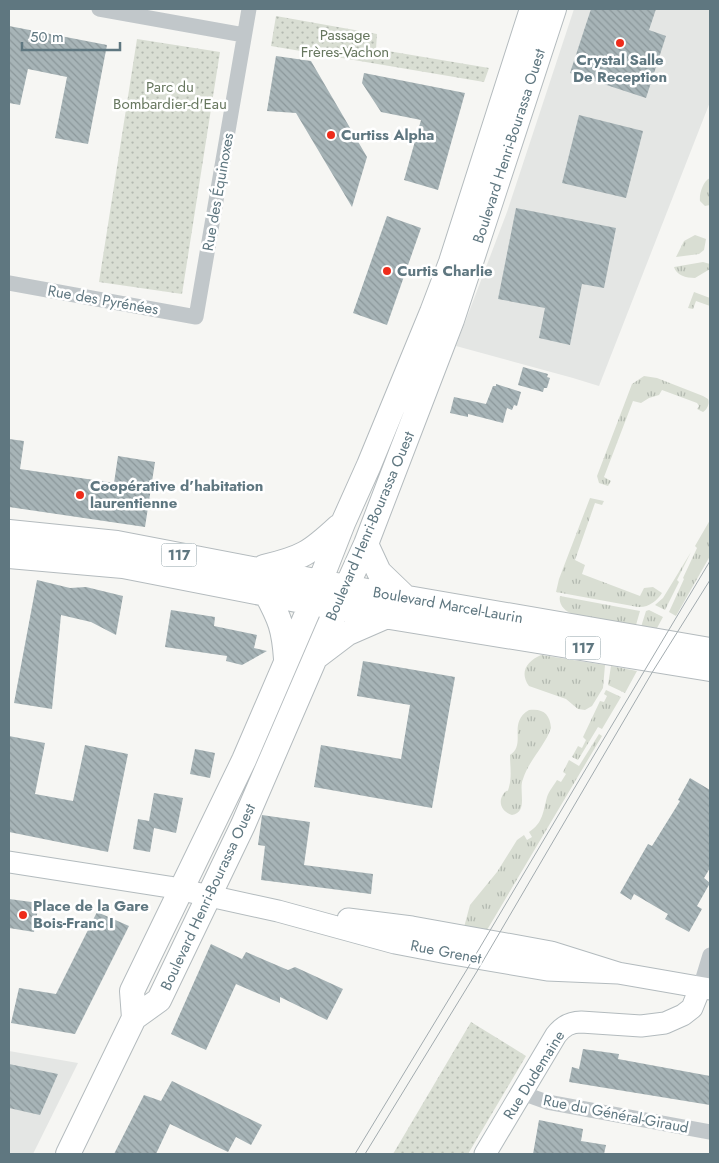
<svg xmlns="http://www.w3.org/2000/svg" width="719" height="1163" font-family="Jost,sans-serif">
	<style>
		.built { fill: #e4e6e4 }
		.grass { fill: url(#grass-tufts) }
		.park { fill: url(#park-dots) }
		.building { fill: url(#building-back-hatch) }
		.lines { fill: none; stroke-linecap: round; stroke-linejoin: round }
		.secondary-casing { stroke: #b3bbbe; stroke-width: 23 }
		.primary-casing { stroke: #b4bbbe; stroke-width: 26 }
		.street { stroke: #c1c7ca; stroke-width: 15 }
		.secondary { stroke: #fff; stroke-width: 21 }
		.primary { stroke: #fff; stroke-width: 24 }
		.tram { stroke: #a2abaf; stroke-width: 1 }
		.poi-dot { fill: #ee2c1b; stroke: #fff; stroke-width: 2 }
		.labels { text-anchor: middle; stroke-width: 5; stroke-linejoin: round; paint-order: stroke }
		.shield { fill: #fff; stroke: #8fa0a6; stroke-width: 1 }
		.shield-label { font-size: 14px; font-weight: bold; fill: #5f7780 }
		.park-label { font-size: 15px; fill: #67775f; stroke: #fff }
		.poi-label { font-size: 15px; font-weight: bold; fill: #5f7780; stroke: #fff; text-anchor: start }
		.street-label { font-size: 15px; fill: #5f7780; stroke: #fff }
	</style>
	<defs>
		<pattern id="grass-tufts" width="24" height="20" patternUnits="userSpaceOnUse" patternTransform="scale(1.25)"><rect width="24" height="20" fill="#d9ded3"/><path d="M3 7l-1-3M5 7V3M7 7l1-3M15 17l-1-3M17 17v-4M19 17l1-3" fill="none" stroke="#b3b9b0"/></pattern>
		<pattern id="park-dots" width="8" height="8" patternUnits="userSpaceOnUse" patternTransform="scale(1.25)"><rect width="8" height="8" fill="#d9ded3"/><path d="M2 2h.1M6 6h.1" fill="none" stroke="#b3b9b0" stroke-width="1.8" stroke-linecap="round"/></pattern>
		<pattern id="building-back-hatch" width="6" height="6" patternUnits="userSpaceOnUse" patternTransform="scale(1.25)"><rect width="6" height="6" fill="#a7b4b7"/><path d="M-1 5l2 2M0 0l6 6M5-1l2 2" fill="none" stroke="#8b979a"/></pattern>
	</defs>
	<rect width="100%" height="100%" fill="#f6f6f3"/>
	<path class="built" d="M574 9H710V102L599 386 573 378 456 346 507 212Z
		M9 1051 78 1063 33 1154H9Z"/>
	<path class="grass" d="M710 178V205L705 206 700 201C699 194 703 181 710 178Z
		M695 235 706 239 704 250 699 254 676 257 684 241Z
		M703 262 710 264V269L695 278C686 278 676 275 674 267Z
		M694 292 710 298V306L696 301 693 309 688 308Z
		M644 376 657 378 703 396 708 399C710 403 707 410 703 412L697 409 699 406 697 403 662 390 659 395 649 398 641 403 633 401 604 477 611 481 608 486 599 483 597 476 632 384Z
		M590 498 604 501 602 505 595 503 575 560 585 565 582 574 640 596 644 588 653 587 662 593C657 601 648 608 638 607L556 592 559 579Z
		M710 520V556L676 616 669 612 684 579 683 578 697 548 695 546Z
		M691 552 677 580 679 582 665 610 655 605 663 598Z
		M560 596 640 611 636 625C617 622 590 620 573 614 565 612 558 604 560 596Z
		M649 610 663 617 657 628 641 627 646 611Z
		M541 655 605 665 603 688 592 706 585 710 578 709 566 699 529 686C519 672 527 661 541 655Z
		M611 666 637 671 625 693 608 685Z
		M606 690 621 697 602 729 598 727 578 760 572 757 578 746 582 748 586 740 583 737 600 701 604 702 607 696 604 694Z
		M529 710C543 708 550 714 551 728 545 746 529 760 523 779 518 790 529 812 512 815 502 812 497 802 504 793 509 788 507 794 509 787 512 777 510 765 510 755 527 744 507 723 529 710Z
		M599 734 602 736 484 935 463 931 470 905 497 872 517 840 524 835 527 840 532 837 529 832C543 823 543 812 547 797 549 791 554 785 557 780L561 782 566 774 563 772 569 760 579 766Z"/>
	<path class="park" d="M276 16 377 34 376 49 489 68 484 82 271 46Z
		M137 39 220 52 182 294 99 282Z
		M471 1022 526 1056 468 1154H393Z"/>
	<path class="building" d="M591 9H656L649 30 666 36 646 98 570 73Z
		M9 26 107 45 88 144 55 138 67 77 28 69 20 105 9 103Z
		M276 56 311 61 367 157 352 207 296 113 267 111Z
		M364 73 465 93 438 190 404 180 421 120 381 112 362 83Z
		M579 115 643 131 626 198 562 183Z
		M516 208 616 228 604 288 582 284 570 345 539 338 545 308 498 299Z
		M387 216 421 228 387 325 353 313Z
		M523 367 548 374 547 377 550 378 547 388H544L543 392 518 385Z
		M496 384 521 392 517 406 514 405 512 410 507 408 503 423 468 414V417L450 413 454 397 486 404 493 386H496Z
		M9 439 24 441 20 469 114 483 118 456 155 462 145 527 9 507Z
		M37 580 70 588 86 587 123 596 116 635 91 622 61 615 52 709 14 703Z
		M171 610 215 617 214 626 257 635 254 648 267 651 242 665 226 661 227 656 165 647Z
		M363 661 455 677 432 808 314 787 321 745 401 759 410 705 357 696Z
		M9 736 45 743 35 794 73 801 85 745 128 754 108 852 9 832Z
		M195 749 215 753 210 778 190 774Z
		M690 778 710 790V868L704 878 710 883 697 906 702 909 689 932 665 919 668 914 634 894 631 900 620 893 648 844 652 846 680 801 678 800Z
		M154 793 183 798 176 833 154 828 150 852 133 849 138 819 149 821Z
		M262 815 310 822 304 865 373 874 371 894 261 880 265 846 258 845Z
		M9 899 39 903 34 932 9 928Z
		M97 912 129 926 75 1034 11 1023 19 988 56 994Z
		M211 944 242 959 246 952 288 970 295 967 343 989 327 1020 280 997V1003L236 984 206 1050 171 1034Z
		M583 1049 619 1054 618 1059 710 1076V1105L569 1082 572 1067 579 1069Z
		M9 1064 58 1074 40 1115 9 1108Z
		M172 1081 262 1125 251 1145 236 1137 228 1152 170 1124 156 1154H114L144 1095 161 1101Z
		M539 1120 583 1129 581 1141 606 1145 604 1154H533Z"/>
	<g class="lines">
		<g class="secondary-casing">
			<path id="secondary" d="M9 862 169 887 278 911 395 943 447 953 547 970 618 973
				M348 919 412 927 551 952 618 973 710 989
				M485 1154 556 1035C563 1026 570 1022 581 1022L641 1026 665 1023 683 1015 692 1008 700 988"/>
		</g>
		<g class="primary-casing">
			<path id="primary" d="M9 532 117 543 367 591 710 650
				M366 544 379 572 405 597
				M9 556 123 566 353 611 710 669
				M264 567C302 558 310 553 338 527
				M266 593C280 619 284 629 286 659
				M315 658 348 633 387 616
				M134 1018 132 991 244 760 312 602 343 523 369 465 432 312 451 262 532 9
				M68 1154 134 1018 159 1000 243 825 328 628 366 544 452 320 554 9"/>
		</g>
		<path class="street" d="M99 9 244 35
			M9 283 196 317 249 9
			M700 988 710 955
			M522 1093 547 1102 710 1132"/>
		<use href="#secondary" class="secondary"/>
		<use href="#primary" class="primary"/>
		<path class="tram" d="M355 1154 466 971 584 772 710 561
			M365 1154 476 973 653 671 710 580"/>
	</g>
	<g class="poi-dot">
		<circle cx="620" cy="43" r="5"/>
		<circle cx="331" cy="135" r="5"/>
		<circle cx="387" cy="271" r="5"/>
		<circle cx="80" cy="495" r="5"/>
		<circle cx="23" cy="915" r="5"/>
	</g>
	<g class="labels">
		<g class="shield">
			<rect x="161.5" y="543.5" width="35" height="23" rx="4"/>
			<rect x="565.5" y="636.5" width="35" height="23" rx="4"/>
		</g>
		<g class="shield-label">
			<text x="179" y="560">117</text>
			<text x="583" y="653">117</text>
		</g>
		<g class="park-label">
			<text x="345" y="40">Passage<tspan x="345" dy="17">Frères-Vachon</tspan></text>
			<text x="170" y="92">Parc du<tspan x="170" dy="17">Bombardier-d'Eau</tspan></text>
		</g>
		<g class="poi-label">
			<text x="620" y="65" text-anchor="middle">Crystal Salle<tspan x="620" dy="17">De Reception</tspan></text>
			<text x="341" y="140">Curtiss Alpha</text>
			<text x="397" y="276">Curtis Charlie</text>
			<text x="90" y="491">Coopérative d’habitation<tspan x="90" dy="17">laurentienne</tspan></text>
			<text x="33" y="911">Place de la Gare<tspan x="33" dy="17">Bois-Franc I</tspan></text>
		</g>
		<g class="street-label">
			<text transform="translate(509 146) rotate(-72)" y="5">Boulevard Henri-Bourassa Ouest</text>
			<text transform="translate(218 192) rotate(-80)" y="5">Rue des Équinoxes</text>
			<text transform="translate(103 300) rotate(10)" y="5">Rue des Pyrénées</text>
			<text transform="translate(370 526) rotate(-67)" y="5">Boulevard Henri-Bourassa Ouest</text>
			<text transform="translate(448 605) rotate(10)" y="5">Boulevard Marcel-Laurin</text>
			<text transform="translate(208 897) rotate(-65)" y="5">Boulevard Henri-Bourassa Ouest</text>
			<text transform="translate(446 952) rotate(11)" y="5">Rue Grenet</text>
			<text transform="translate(534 1075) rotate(-58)" y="5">Rue Dudemaine</text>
			<text transform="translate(616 1114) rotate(11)" y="5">Rue du Général-Giraud</text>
		</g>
	</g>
	<rect width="719" height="1163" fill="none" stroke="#5f7780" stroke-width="20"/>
	<path d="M22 42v8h98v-8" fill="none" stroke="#5f7780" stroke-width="2.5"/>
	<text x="30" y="42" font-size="15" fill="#5f7780" stroke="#ffffff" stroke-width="4" paint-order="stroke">50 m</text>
</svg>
